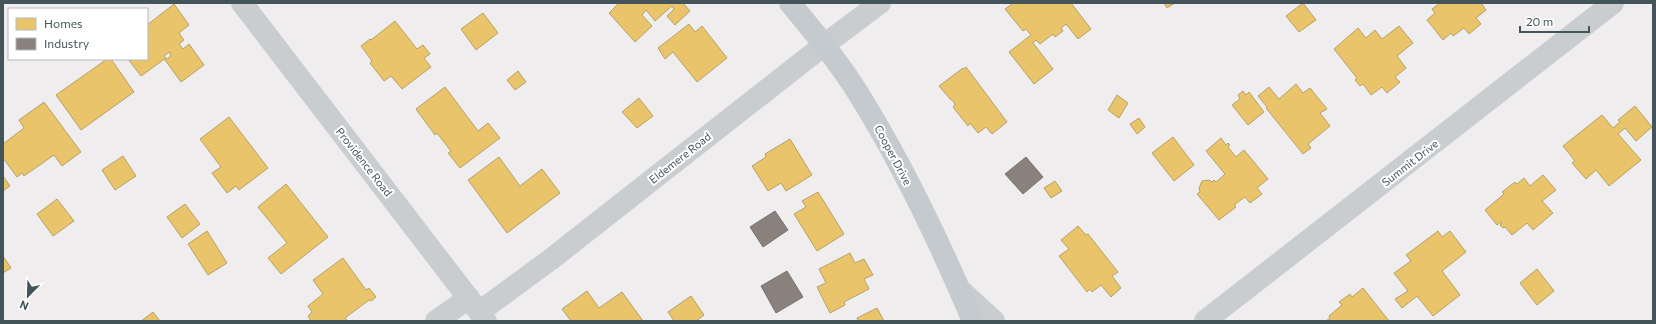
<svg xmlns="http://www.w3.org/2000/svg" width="1656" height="324" font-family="Commissioner,sans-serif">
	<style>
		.homes { fill: #e9c46a; stroke: #b7a266 }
		.industry { fill: #8a817c; stroke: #757472 }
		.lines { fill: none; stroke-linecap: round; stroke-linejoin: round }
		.minor { stroke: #c9cdcf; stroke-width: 22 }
		.major { stroke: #c4cacd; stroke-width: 22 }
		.labels { text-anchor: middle; stroke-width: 4; stroke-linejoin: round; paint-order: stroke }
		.street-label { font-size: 11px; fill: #43545b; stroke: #fff }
	</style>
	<rect width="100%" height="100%" fill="#efeded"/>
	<path class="homes" d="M619 3H683L690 11 675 25 667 16 674 9 672 6 655 21 646 10 642 15 652 26 635 42 609 13Z
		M1013 3H1071L1091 29 1078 39 1066 24 1061 28 1063 31 1055 37 1053 34 1040 44 1036 40 1033 43 1053 69 1034 84 1009 52 1031 35 1026 29 1023 31 1005 9Z
		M1164 3H1175L1167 8Z
		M1303 3 1316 20 1299 32 1286 16Z
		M1440 3H1481L1486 10 1476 18 1481 24 1469 34 1464 28 1453 36 1451 33 1443 40 1427 20 1435 13 1432 9Z
		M174 4 189 25 179 33 184 40 179 44 183 49 189 44 204 65 181 82 165 60 171 56 169 52 164 56 166 58 141 76 128 59H147V25Z
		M483 13 498 33 476 50 461 29Z
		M395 21 417 49 423 45 430 54 424 58 431 67 402 89 391 76 384 81 370 63 372 61 361 46 370 39 371 40Z
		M689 24 695 32 702 26 727 58 697 82 673 52 665 59 658 48Z
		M1399 26 1413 43 1397 56 1406 68 1395 77 1400 82 1387 93 1382 87 1371 95 1363 84 1360 86 1355 80 1357 78 1334 49 1358 28 1366 38 1375 30 1382 39Z
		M107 59H111L134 92 81 130 56 95Z
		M966 67 1007 122 992 134 986 127 978 133 970 123 968 126 953 107 955 105 954 102 952 100H951L939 86 963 68 964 69Z
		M518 71 526 82 515 90 507 80Z
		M1296 84 1303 93 1310 88 1327 109 1320 113 1330 126 1308 144 1311 148 1303 154 1266 108 1267 107 1258 96 1269 87 1279 99Z
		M445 87 478 131 488 123 500 138 460 168 448 153 451 151 437 133 435 135 416 109Z
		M1243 91 1246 95 1249 92 1264 112 1248 125 1232 105 1240 99 1238 95Z
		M1117 95 1128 103 1119 118 1108 110Z
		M639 98 653 116 637 128 622 112Z
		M44 102 81 152 62 166 54 155 24 176 22 173 17 177 3 158V144L24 128 19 120Z
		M1635 106 1652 127 1636 141 1625 128 1618 134 1641 160 1609 186 1596 170 1586 179 1572 163 1575 161 1563 146 1602 115 1613 128 1620 122 1618 120Z
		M229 117 268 168 239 190 236 186 227 193 212 173 221 167 200 139Z
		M1139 118 1145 127 1137 134 1130 124Z
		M1173 137 1194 165 1174 181 1152 153Z
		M1221 138 1226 145 1228 143 1230 145 1228 147 1236 157 1244 150 1268 179 1257 188 1262 194 1250 203 1245 197 1234 205 1236 207 1219 220 1197 194 1200 192 1199 188 1202 181 1209 180 1212 182 1214 180 1216 182 1225 174 1206 151Z
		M790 139 812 175 786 191 781 183 768 191 752 166 766 157 765 154Z
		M123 156 136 176 115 190 102 170Z
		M499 157 520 186 542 169 560 193 507 233 468 180Z
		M1543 175 1556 190 1542 201 1553 213 1533 230 1527 223 1512 235 1505 227 1503 228 1500 225 1502 223 1501 222 1497 225 1485 210 1504 194 1502 192 1515 182 1517 184 1524 178 1530 186Z
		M3 176 10 186 3 191Z
		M1055 181 1062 191 1051 198 1044 188Z
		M286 184 328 237 281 274 268 258 287 243 258 207Z
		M818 192 844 234 817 251 794 214 806 207 802 201Z
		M57 199 74 221 53 236 37 214Z
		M185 204 200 224 182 238 167 217Z
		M1078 226 1086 235 1088 234 1118 272 1112 276 1121 288 1111 297 1101 285 1092 292 1090 289 1087 292 1059 256 1069 249 1061 240Z
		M207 231 227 263 208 275 188 244Z
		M1438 231 1442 237 1450 231 1466 252 1442 271 1460 295 1433 316 1417 296 1402 308 1395 299 1408 291 1394 273 1411 261 1406 255Z
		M850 253 855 263 864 259 873 275 864 279 869 289 844 302 845 305 830 313 817 287 826 283 819 269Z
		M3 256 11 268 3 273Z
		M343 258 366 290 369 288 376 297 371 301 369 300 345 318 348 321H311L308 316 312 312 308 306 323 294 313 280Z
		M1537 269 1554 291 1537 305 1520 283Z
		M1363 288 1389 321H1326L1330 318 1329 316 1342 305 1339 302 1350 294 1352 297Z
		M587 291 599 308 622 292 643 321H571L562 309Z
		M691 296 704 315 696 321H674L668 312Z
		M877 308 884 321H858L857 318Z
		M153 312 160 321H141Z"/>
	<path class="industry" d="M1026 157 1043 177 1023 194 1005 174Z
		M775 211 788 230 763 247 750 227Z
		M787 271 803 297 776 313 761 286Z"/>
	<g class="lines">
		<path class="minor" d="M242 3 486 321
			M960 290 994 321
			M479 312 550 260 824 45 880 3
			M436 321 469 298
			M1205 321 1613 3"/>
		<path class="major" d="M790 3C814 32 838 61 858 93 903 165 940 243 973 321"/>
	</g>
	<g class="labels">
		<g class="street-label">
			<text transform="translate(893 155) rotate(62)" y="4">Cooper Drive</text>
			<text transform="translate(680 158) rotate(-38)" y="4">Eldemere Road</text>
			<text transform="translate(364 162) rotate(52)" y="4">Providence Road</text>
			<text transform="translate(1410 163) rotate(-38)" y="4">Summit Drive</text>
		</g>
	</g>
	<rect width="1656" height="324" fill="none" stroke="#43545b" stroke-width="8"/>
	<rect x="8" y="8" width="140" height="52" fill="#ffffff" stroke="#b4bbbd"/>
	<rect x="16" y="18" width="20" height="12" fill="#e9c46a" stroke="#b4bbbd"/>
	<text x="44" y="28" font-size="12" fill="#43545b">Homes</text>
	<rect x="16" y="38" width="20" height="12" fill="#8a817c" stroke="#b4bbbd"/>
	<text x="44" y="48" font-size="12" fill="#43545b">Industry</text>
	<g transform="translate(28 296) rotate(203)" stroke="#ffffff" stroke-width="3" paint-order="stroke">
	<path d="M0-3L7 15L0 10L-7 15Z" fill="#43545b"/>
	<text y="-6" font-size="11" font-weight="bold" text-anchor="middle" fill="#43545b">N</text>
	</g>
	<path d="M1520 26v6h69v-6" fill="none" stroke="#43545b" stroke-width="2"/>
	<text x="1526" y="26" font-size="12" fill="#43545b" stroke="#ffffff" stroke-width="3" paint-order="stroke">20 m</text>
</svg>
